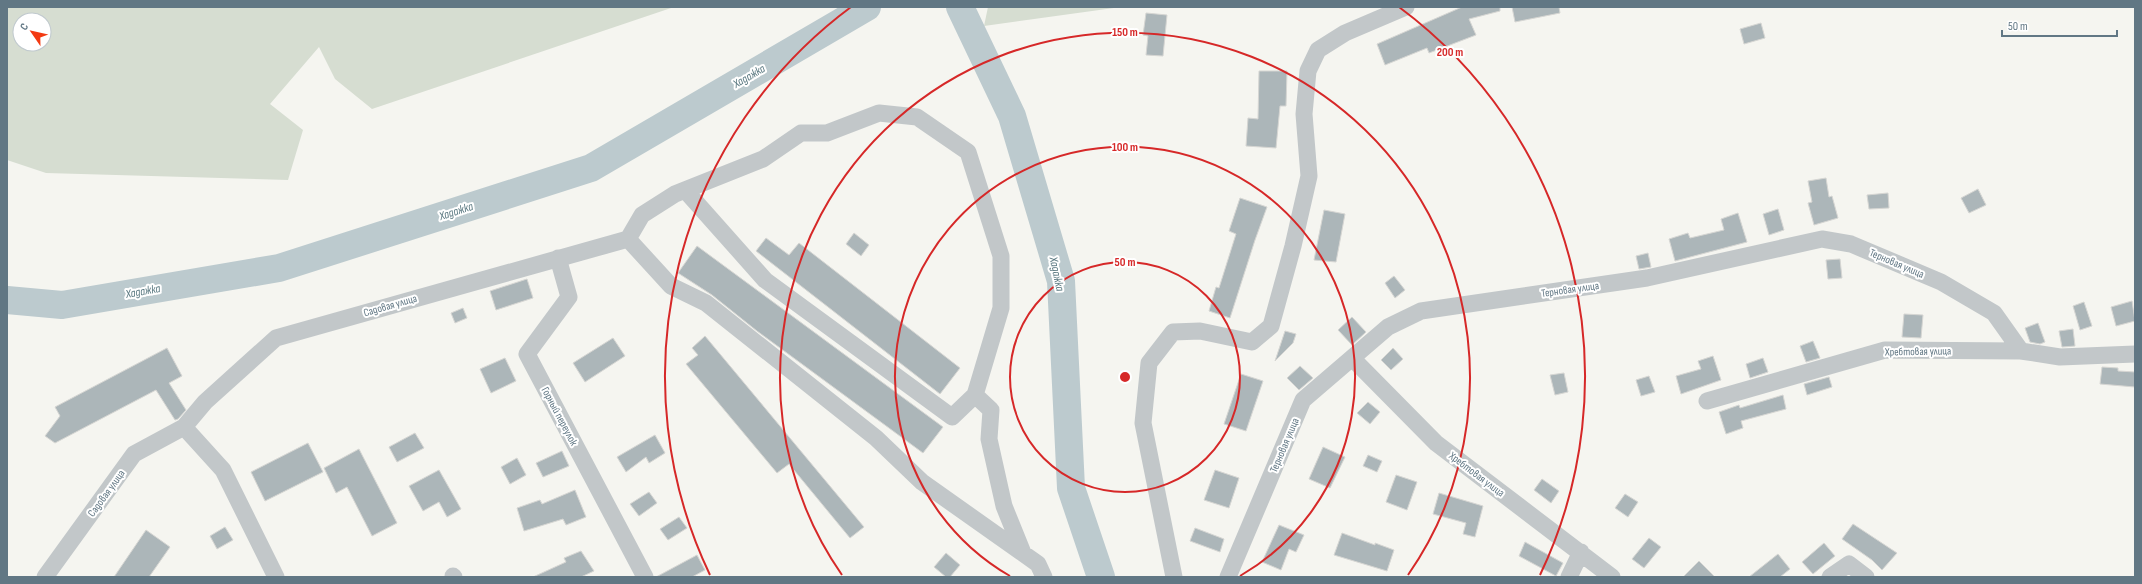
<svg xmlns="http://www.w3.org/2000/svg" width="2142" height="584" font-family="'Sofia Sans Condensed',sans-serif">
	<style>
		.green { fill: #d6ddd1; fill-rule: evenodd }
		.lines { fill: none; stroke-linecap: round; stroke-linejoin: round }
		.river { stroke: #bccace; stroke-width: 28 }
		.building { fill: #acb6b9; stroke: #d6d6d3 }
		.minor { stroke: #c2c7c9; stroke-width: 17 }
		.ring { fill: none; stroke: #d62828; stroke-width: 2 }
		.labels { text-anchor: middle; stroke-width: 4; stroke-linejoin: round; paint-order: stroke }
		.street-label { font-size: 11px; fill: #617784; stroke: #fff }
		.water-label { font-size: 12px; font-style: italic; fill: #5c7a82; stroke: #fff }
		.centre { fill: #d62828; stroke: #fff; stroke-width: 2 }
		.ring-label { font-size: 12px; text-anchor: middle; font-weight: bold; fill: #d62828; stroke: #fff; stroke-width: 4; stroke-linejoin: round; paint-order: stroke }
	</style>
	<rect width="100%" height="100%" fill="#f5f5f0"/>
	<path class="green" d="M7 7H674L372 109 335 79 319 47 270 104 303 130 288 180 46 173 7 160ZM20 20H44V44H20Z
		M988 7H1121L984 26Z"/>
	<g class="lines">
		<path class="river" d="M960 7 1012 116 1061 281 1071 488 1101 577
			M7 300 62 305 279 268 591 168 867 7"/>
	</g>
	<path class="building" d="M1462 7H1500V11L1469 19 1476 35 1429 53 1427 48 1385 65 1377 44Z
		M1512 7H1559L1560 13 1515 22Z
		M1146 13 1167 15 1163 56 1146 55 1148 36 1143 35Z
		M1761 23 1765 38 1744 44 1740 29Z
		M1259 71H1287L1286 106H1280L1276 148 1246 146 1248 118 1258 119Z
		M1826 178 1829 197 1832 196 1838 218 1814 225 1808 203 1812 202 1808 181Z
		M1978 189 1986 205 1969 213 1961 198Z
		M1888 193 1889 208 1869 209 1867 195Z
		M1240 198 1267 207 1255 240 1230 318 1209 311 1216 287 1219 288 1236 234 1229 231Z
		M1778 209 1784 230 1769 235 1763 214Z
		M1324 210 1345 214 1336 262 1314 260Z
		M1738 213 1747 242 1675 261 1669 239 1688 233 1690 238 1724 230 1721 219Z
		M854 233 869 245 861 256 846 244Z
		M766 238 789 255 799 243 960 368 940 394 756 251Z
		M697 246 943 427 923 453 757 331 712 295 678 273Z
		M1648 253 1651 267 1639 269 1636 256Z
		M1840 259 1842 278 1828 279 1826 260Z
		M1394 276 1405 290 1395 298 1385 283Z
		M527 279 533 298 496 310 490 291Z
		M2132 301 2135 321 2116 326 2111 307Z
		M2084 302 2092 326 2080 330 2073 306Z
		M463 308 467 318 455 323 451 313Z
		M1904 314 1923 315 1921 338 1902 337Z
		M1352 317 1366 332 1352 345 1338 330Z
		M2038 323 2045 342 2040 344 2030 342 2025 328Z
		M2073 329 2075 346 2062 347 2059 331Z
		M1285 331 1296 334 1293 343 1275 361Z
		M705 336 864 527 850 538 789 464 777 473 686 364 698 355 692 348Z
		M613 338 625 356 585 382 573 363Z
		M1813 341 1820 358 1806 362 1800 346Z
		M167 348 182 376 169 383 186 410 178 419 175 420 156 390 55 443 45 436 60 416 55 407Z
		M1393 348 1403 359 1391 370 1381 360Z
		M1713 356 1721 380 1681 394 1676 376 1701 369 1698 361Z
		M505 358 516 381 491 393 480 369Z
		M1763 358 1768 372 1750 378 1746 364Z
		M1300 366 1313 378 1299 390 1287 378Z
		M2102 367 2118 368V371L2135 372V387L2100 384Z
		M1564 373 1568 392 1555 395 1550 375Z
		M1241 374 1263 381 1246 431 1224 424Z
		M1649 376 1655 392 1641 396 1636 380Z
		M1829 377 1832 387 1807 395 1804 384Z
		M1783 395 1786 409 1741 421 1743 428 1726 434 1719 412 1739 405 1740 408Z
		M1368 402 1380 412 1370 424 1357 413Z
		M415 433 424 448 397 462 389 447Z
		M655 435 665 453 649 463 646 457 626 472 617 457Z
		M308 443 323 472 265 501 251 472Z
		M1323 447 1345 457 1330 488 1309 479Z
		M359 449 397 523 372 536 347 487 336 493 324 468Z
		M562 451 569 466 543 477 536 463Z
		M1368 455 1382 461 1377 472 1363 466Z
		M517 458 526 475 510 484 501 467Z
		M439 470 461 509 447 517 439 502 423 511 409 486Z
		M1215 470 1239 478 1229 508 1204 500Z
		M1396 475 1417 482 1407 510 1386 502Z
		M1542 479 1559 491 1551 503 1534 490Z
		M575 490 586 517 566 525 563 519 524 531 517 508 540 500 542 504Z
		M649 492 657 503 639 516 630 504Z
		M1439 493 1483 506 1475 537 1463 534 1466 523 1433 514Z
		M1625 494 1638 502 1628 517 1615 508Z
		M679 517 687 528 668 540 660 529Z
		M1853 524 1897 553 1882 570 1872 560 1842 539Z
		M1279 525 1304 535 1296 552 1289 549 1281 570 1262 562Z
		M225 527 233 540 217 549 210 536Z
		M1195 528 1224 539 1220 552 1190 541Z
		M146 530 170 547 149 577H114Z
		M1342 533 1375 545V543L1394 550 1387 571 1334 555Z
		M1649 538 1661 547 1644 568 1632 559Z
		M1525 542 1563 563 1556 576 1519 556Z
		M1824 543 1835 556 1813 574 1802 562Z
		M581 551 594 571 581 577H533L566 562 564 558Z
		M946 553 960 565 950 577H946L934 567Z
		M1778 554 1790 569 1780 577H1749Z
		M697 555 705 570 692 577H656Z
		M1699 561 1715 577H1683Z"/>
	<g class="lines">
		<path class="minor" d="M628 239 642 215 675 194 685 190 763 159 801 133H827L879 113 917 117 968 152 1001 256V308L975 395 952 417 765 280 685 190
			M628 239 671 286 706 303 876 438 922 482 1038 564 1044 577
			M558 258 569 297 527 354 645 577
			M1352 358 1436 443 1612 577
			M975 395 991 410 989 439 1004 506 1023 553
			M1707 401 1885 350 2021 351 2060 357 2135 354
			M184 427 205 402 276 338 628 239
			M453 576 454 577
			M45 577 134 454 184 427 223 470 276 577
			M1174 577 1143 423 1149 363 1173 332 1200 331 1252 342 1271 326 1293 246 1309 176 1304 114 1308 71 1318 50 1345 33 1406 7
			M1228 577 1303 400 1388 327 1421 311 1647 278 1822 239 1851 244 1941 282 1994 313 2021 351
			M1569 577 1581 552
			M1830 577 1849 564 1866 577"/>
	</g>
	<g class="ring">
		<circle cx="1125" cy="377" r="115"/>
		<path d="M1010 576A230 230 0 1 1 1240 576"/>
		<path d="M842 575A345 345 0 1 1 1408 575"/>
		<path d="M710 575A460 460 0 0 1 851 7M1399 7A460 460 0 0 1 1540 575"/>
	</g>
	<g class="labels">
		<g class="street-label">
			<text transform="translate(1897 263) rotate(23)" y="4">Терновая улица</text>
			<text transform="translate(1570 289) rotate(-8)" y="4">Терновая улица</text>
			<text transform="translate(390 305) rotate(-16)" y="4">Садовая улица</text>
			<text transform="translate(1918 351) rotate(-1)" y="4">Хребтовая улица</text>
			<text transform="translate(560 416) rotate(62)" y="4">Горный переулок</text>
			<text transform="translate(1284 445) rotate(-67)" y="4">Терновая улица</text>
			<text transform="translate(1477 474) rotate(37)" y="4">Хребтовая улица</text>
			<text transform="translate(106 493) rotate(-54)" y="4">Садовая улица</text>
		</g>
		<g class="water-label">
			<text transform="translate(749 76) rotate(-30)" y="4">Хадажка</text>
			<text transform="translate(456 211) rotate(-18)" y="4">Хадажка</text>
			<text transform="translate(1057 274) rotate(78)" y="4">Хадажка</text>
			<text transform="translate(143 291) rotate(-10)" y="4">Хадажка</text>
		</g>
	</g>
	<circle cx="1125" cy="377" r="6" class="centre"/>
	<g class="ring-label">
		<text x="1125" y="36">150 m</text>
		<text x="1450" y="56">200 m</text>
		<text x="1125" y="151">100 m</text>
		<text x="1125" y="266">50 m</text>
	</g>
	<rect width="2142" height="584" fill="none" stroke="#617784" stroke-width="16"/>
	<g transform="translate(32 32) rotate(304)"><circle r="19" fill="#ffffff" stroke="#c0c9ce"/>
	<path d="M0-3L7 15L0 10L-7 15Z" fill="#f33a12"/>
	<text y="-6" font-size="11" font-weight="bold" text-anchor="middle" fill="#617784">С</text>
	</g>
	<path d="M2002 30v6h115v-6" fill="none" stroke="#617784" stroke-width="2"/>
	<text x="2008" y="30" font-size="12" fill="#617784" stroke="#ffffff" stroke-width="3" paint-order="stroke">50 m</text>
</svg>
